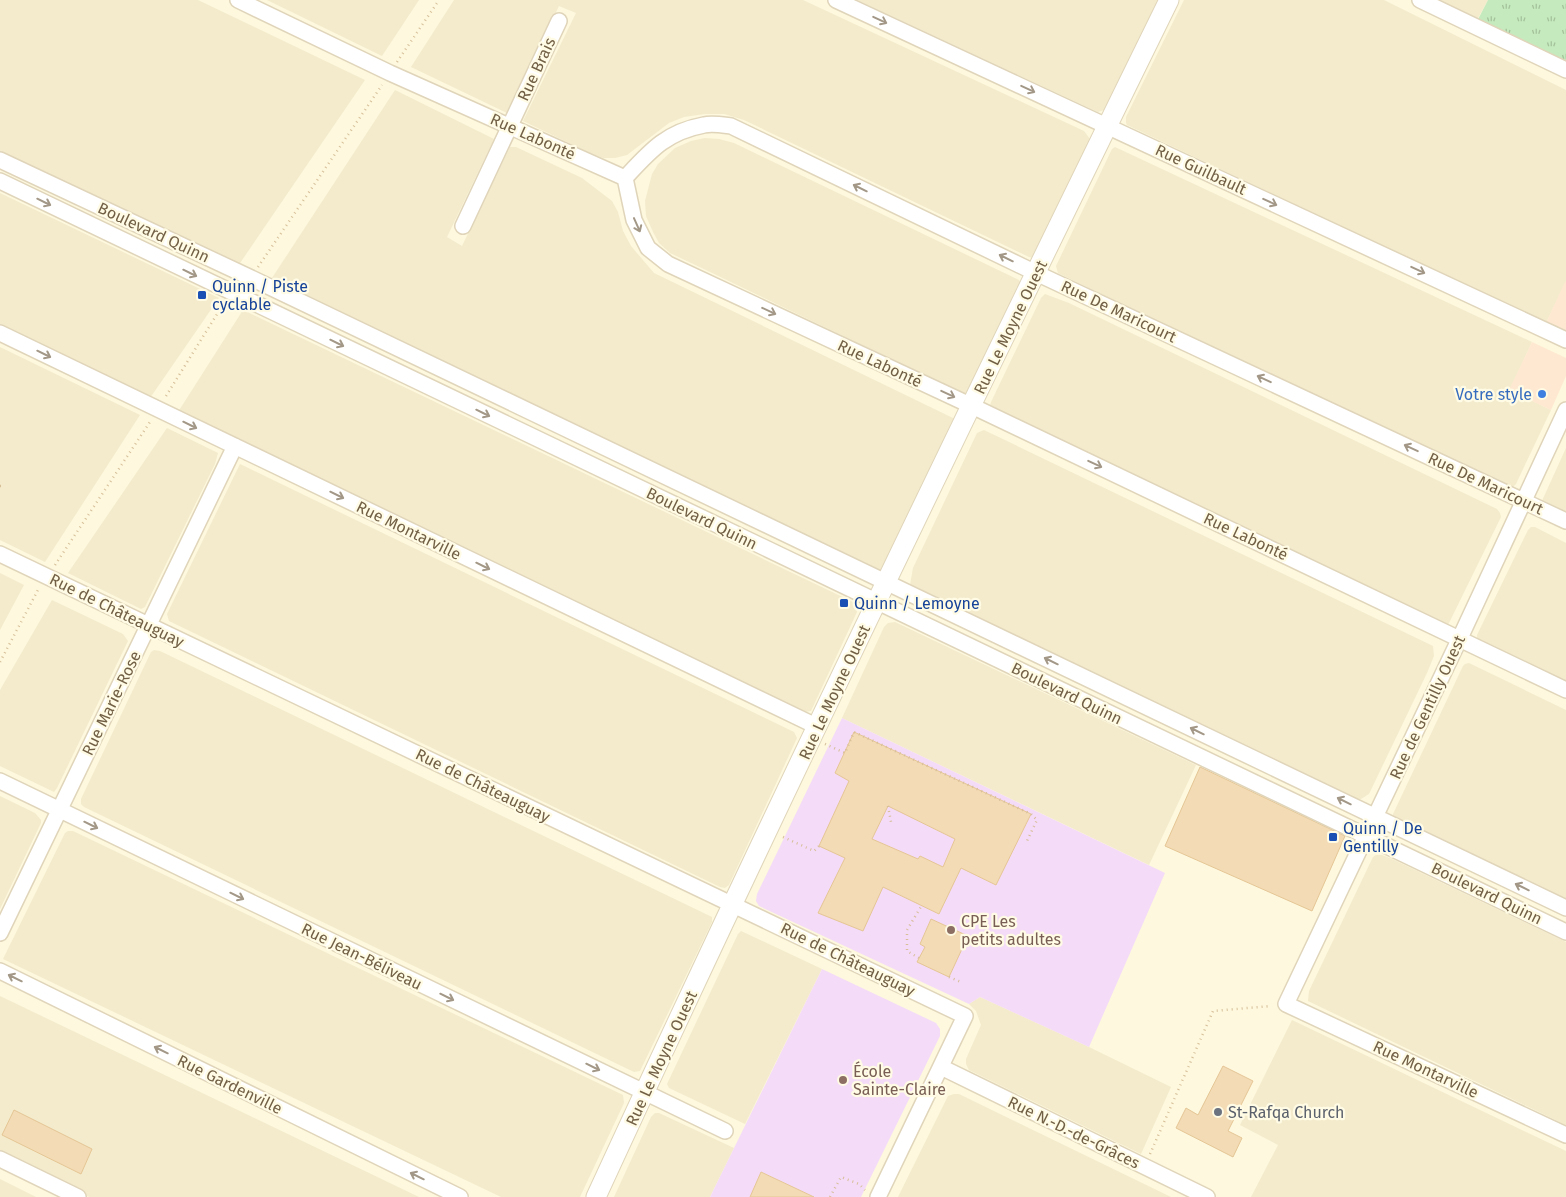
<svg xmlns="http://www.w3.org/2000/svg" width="1566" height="1197" font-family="'Fira Sans',sans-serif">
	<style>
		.residential { fill: #f4ebcc }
		.commercial { fill: #fee8d1 }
		.education { fill: #f4dbf8 }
		.park { fill: url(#park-tufts) }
		.building { fill: #f3dbb5; stroke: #e5c695; fill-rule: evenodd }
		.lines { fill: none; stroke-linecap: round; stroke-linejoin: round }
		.minor-casing { stroke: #e0d5ba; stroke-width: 18 }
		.tertiary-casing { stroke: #e0d5ba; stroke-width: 21 }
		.path { stroke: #d7bf99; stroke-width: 2.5; stroke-dasharray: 1 4; stroke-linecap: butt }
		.minor { stroke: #fff; stroke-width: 15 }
		.tertiary { stroke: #fff; stroke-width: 19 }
		.oneway { stroke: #a39887 }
		.transit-dot { fill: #1a4fb4; stroke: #fffbe4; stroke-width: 2 }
		.shop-dot { fill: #3f7fe0; stroke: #fffbe4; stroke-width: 2 }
		.education-dot { fill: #8d6e63; stroke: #fffbe4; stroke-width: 2 }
		.worship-dot { fill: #6b7280; stroke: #fffbe4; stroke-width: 2 }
		.labels { text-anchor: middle; stroke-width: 4.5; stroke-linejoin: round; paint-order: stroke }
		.street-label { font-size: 16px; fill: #726046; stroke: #fffbe4 }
		.transit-label { font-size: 16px; fill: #164399; stroke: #fffbe4; text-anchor: start }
		.shop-label { font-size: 16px; fill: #366cbe; stroke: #fffbe4; text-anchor: end }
		.education-label { font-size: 16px; fill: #785e54; stroke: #fffbe4; text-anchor: start }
		.worship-label { font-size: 16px; fill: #5b616d; stroke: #fffbe4; text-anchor: start }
	</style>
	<defs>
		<pattern id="park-tufts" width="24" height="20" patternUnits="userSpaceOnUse" patternTransform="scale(1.25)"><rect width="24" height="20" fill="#c5eabd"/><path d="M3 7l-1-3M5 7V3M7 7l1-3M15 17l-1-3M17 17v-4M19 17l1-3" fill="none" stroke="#a4c19b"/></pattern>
	</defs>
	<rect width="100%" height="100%" fill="#fdf8de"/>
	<path class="residential" d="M0 0H198L365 80 238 266 0 152Z
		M267 0H419L382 56Z
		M454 0H803L1084 131 1090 139 1033 258 1029 257 744 120 724 114H705L684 117 669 123 627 155 615 158H603L590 153 523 121 576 13 559 6 507 113 411 67Z
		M857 0H1160L1104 110 1098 112Z
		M1184 0H1384L1566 90V282L1546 323 1127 125 1126 123V117Z
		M1437 0H1488L1477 20Z
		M395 90 494 139 447 237 462 246 510 147H516L582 178 612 201 618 212 623 231 631 246 654 273 955 419 881 571H874L270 281Z
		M705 138 719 139 734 143 1019 280 1021 284 967 394H964L708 271 670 253 659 243 653 232 646 216 645 201 652 174 658 164 675 148 691 141Z
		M1115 147 1532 342 1510 390 1551 410 1516 484 1512 488H1504L1058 273 1056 266 1112 149Z
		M0 193 219 298 150 398 0 325Z
		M1045 294 1069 303 1497 509 1500 513 1501 517 1449 623 1447 626 993 410 990 406 991 402 1041 298Z
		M243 310 851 601 856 605 857 612 811 711 804 712 178 412Z
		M0 347 140 415 45 562 0 540Z
		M167 428 218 453 215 464 145 607 141 609 68 573Z
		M984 430 1433 646 1434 656 1427 673 1369 794 1361 799 1355 800 912 589 910 585 913 568 977 433Z
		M1566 448V517L1541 503Z
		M240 464 794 732 797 738 729 885 725 888 720 887 169 621 167 614Z
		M1531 527H1535L1566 543V684L1479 642 1477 639V635L1528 530Z
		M0 573 24 585 0 630Z
		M52 600 123 634 128 641 57 788 54 792 0 766V690Z
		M895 622 1196 765 1149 865 842 718 884 627 888 623Z
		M154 650 160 651 712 917V922L640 1071 634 1072 84 807 81 804V799L151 652Z
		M1469 663 1566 710V902L1393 818V814L1463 666 1465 664Z
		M0 796 35 813 41 820V823L0 909Z
		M68 831H73L623 1095 624 1103 580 1197H501L3 959 65 833Z
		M1376 855H1382L1392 859 1566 942V1125L1308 1001 1309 991 1373 857Z
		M741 931 822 969 745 1124 669 1088 667 1084 738 934Z
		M0 996 419 1197H89L0 1153Z
		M980 997 1089 1047 1171 1087 1141 1154 969 1070 966 1064V1059L981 1025 976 1011 969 1004Z
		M1292 1020 1566 1151V1197H1251L1278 1145 1240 1125Z
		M954 1094H959L1171 1197H898L948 1096Z
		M655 1113H659L734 1148 710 1197H614L651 1117Z
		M0 1179 36 1197H0Z"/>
	<path class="commercial" d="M1565 282H1566V333L1546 323Z
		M1532 342 1566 358V376L1551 410 1509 390Z"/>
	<path class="education" d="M842 718 1165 873 1089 1047 980 997 969 1004 759 906 756 901 757 894Z
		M822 969 936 1023 940 1029V1036L861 1197H710Z"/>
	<path class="park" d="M1488 0H1566V70L1474 27Z"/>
	<path class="building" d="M854 732 1031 814 996 885 961 868 939 914 883 887 863 931 818 913 845 858 819 846 849 781 835 773ZM888 806 955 839 943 867 920 856 918 859 872 839Z
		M1200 767 1345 836 1312 911 1165 846Z
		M931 919 968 936 949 977 917 962 925 947 920 944Z
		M1223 1066 1253 1081 1228 1131 1242 1138 1233 1157 1176 1128 1186 1108 1198 1115Z
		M14 1110 92 1149 81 1174 2 1135Z
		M761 1172 814 1197H750Z"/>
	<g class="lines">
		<g class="minor-casing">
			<path id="minor" d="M238 0 390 73 625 178
				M836 0 1566 340
				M1420 0 1566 70
				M0 160 249 277 1566 908
				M625 178 634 220 648 248 668 264 972 406 1566 690
				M625 178C650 151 666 132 704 125 712 123 723 125 731 126L1036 273 1566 521
				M0 181 1566 932
				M463 226 559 21
				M0 333 818 727
				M1566 410 1460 638 1286 1004 1566 1135
				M0 554 965 1016 878 1197
				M0 781 725 1131
				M0 933 235 446
				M0 971 460 1197
				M941 1067 1207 1197
				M0 1159 78 1197"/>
		</g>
		<g class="tertiary-casing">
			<path id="tertiary" d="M596 1197C781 795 974 397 1169 0"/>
		</g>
		<path class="path" d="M397 62 439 0
			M258 267 382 85
			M166 396 224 303
			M0 486H1
			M55 565 150 422
			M0 662 39 588
			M825 744 845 753 854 732 1031 814 1037 820 1026 843
			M888 806 891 822
			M783 837 814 851 819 846
			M919 958 907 951V930L922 905
			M949 977 961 982
			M1150 1154 1213 1011 1271 1006
			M830 1197 841 1177 859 1184 865 1190"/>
		<use href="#minor" class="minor"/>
		<use href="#tertiary" class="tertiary"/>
	</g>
	<defs><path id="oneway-shaft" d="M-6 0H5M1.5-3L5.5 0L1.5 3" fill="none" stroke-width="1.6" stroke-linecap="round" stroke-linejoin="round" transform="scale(1.25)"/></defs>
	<g class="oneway">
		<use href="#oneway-shaft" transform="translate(880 20) rotate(25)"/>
		<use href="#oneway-shaft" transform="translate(1028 89) rotate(25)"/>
		<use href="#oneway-shaft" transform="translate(860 188) rotate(-154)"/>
		<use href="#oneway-shaft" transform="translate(44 202) rotate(26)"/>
		<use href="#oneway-shaft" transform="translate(1270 202) rotate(25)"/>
		<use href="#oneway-shaft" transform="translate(637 225) rotate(66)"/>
		<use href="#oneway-shaft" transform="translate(1006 258) rotate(-154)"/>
		<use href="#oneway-shaft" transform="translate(1418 270) rotate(25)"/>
		<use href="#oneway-shaft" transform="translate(190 273) rotate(26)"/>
		<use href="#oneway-shaft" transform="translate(769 311) rotate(25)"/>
		<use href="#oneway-shaft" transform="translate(337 343) rotate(26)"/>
		<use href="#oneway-shaft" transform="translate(44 354) rotate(26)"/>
		<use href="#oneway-shaft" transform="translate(1264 379) rotate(-155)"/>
		<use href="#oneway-shaft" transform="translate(948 394) rotate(25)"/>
		<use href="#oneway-shaft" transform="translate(483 413) rotate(26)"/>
		<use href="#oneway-shaft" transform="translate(190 425) rotate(26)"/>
		<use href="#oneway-shaft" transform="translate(1411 448) rotate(-155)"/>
		<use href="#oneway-shaft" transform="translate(1095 464) rotate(25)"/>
		<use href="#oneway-shaft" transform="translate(337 495) rotate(26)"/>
		<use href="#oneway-shaft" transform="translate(483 566) rotate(26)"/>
		<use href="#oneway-shaft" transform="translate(1051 661) rotate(-154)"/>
		<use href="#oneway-shaft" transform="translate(1197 731) rotate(-154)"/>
		<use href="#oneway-shaft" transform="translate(1344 801) rotate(-154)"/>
		<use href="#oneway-shaft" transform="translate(91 825) rotate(26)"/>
		<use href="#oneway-shaft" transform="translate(1522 887) rotate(-154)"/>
		<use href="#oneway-shaft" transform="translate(237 896) rotate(26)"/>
		<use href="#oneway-shaft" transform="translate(15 978) rotate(-154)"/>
		<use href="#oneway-shaft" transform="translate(447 997) rotate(26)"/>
		<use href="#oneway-shaft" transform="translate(161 1050) rotate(-154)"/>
		<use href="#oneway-shaft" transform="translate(593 1067) rotate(26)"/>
		<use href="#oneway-shaft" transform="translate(417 1176) rotate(-154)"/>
	</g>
	<g class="transit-dot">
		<rect x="197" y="290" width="10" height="10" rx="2.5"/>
		<rect x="839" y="598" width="10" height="10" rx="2.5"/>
		<rect x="1328" y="832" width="10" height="10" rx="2.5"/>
	</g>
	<circle class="shop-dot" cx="1542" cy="394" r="5"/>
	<g class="education-dot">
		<circle cx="951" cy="930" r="5"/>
		<circle cx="843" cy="1080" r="5"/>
	</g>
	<circle class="worship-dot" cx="1218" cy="1112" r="5"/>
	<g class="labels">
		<g class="street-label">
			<text transform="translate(536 69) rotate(-65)" y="6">Rue Brais</text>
			<text transform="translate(533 136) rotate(24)" y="6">Rue Labonté</text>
			<text transform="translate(1201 169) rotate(25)" y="6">Rue Guilbault</text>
			<text transform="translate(154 232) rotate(25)" y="6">Boulevard Quinn</text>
			<text transform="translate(1119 311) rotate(25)" y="6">Rue De Maricourt</text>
			<text transform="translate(1010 327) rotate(-64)" y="6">Rue Le Moyne Ouest</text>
			<text transform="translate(880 363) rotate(25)" y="6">Rue Labonté</text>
			<text transform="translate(1486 483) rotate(25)" y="6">Rue De Maricourt</text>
			<text transform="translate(702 518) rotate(26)" y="6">Boulevard Quinn</text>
			<text transform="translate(409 530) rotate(26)" y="6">Rue Montarville</text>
			<text transform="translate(1246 536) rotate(25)" y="6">Rue Labonté</text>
			<text transform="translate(117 610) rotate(26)" y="6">Rue de Châteauguay</text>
			<text transform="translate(834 692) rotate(-65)" y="6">Rue Le Moyne Ouest</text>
			<text transform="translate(1067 693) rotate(26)" y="6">Boulevard Quinn</text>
			<text transform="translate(111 703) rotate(-64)" y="6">Rue Marie-Rose</text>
			<text transform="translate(1427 707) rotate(-65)" y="6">Rue de Gentilly Ouest</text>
			<text transform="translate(483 785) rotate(26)" y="6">Rue de Châteauguay</text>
			<text transform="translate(1487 893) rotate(26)" y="6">Boulevard Quinn</text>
			<text transform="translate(362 956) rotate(26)" y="6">Rue Jean-Béliveau</text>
			<text transform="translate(848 959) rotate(26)" y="6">Rue de Châteauguay</text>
			<text transform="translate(661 1058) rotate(-65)" y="6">Rue Le Moyne Ouest</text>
			<text transform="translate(1426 1069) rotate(25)" y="6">Rue Montarville</text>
			<text transform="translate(230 1084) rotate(26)" y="6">Rue Gardenville</text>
			<text transform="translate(1074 1132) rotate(26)" y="6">Rue N.-D.-de-Grâces</text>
		</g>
		<g class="transit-label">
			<text x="212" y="292">Quinn / Piste<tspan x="212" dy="18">cyclable</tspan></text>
			<text x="854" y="609">Quinn / Lemoyne</text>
			<text x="1343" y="834">Quinn / De<tspan x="1343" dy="18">Gentilly</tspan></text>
		</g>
		<g class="shop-label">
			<text x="1532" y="400">Votre style</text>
		</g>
		<g class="education-label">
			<text x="961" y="927">CPE Les<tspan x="961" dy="18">petits adultes</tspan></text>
			<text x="853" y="1077">École<tspan x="853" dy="18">Sainte-Claire</tspan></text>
		</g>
		<g class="worship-label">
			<text x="1228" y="1118">St-Rafqa Church</text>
		</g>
	</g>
</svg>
